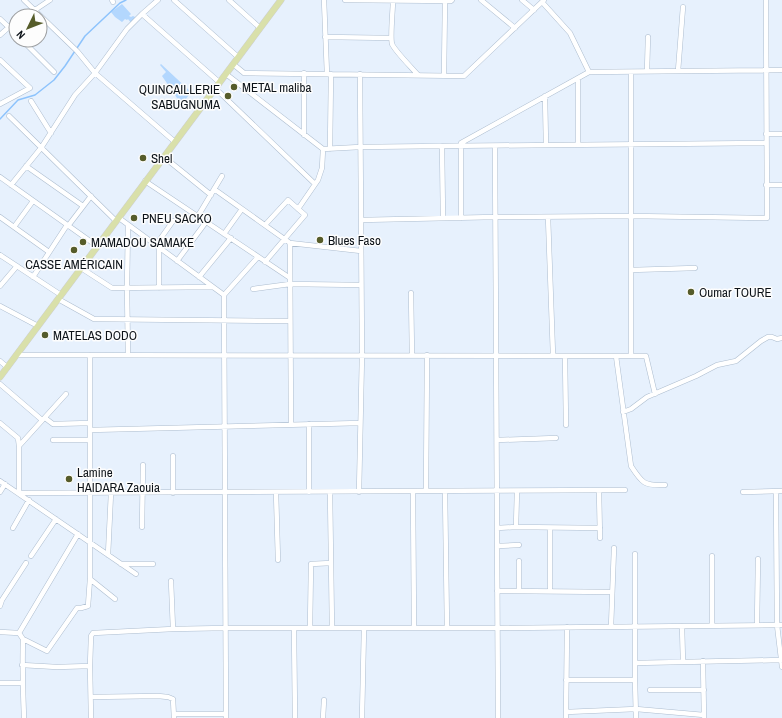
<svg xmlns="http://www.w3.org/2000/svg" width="782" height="718" font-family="'Archivo Narrow',sans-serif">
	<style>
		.green { fill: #b3d7fe }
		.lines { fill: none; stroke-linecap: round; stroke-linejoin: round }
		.stream { stroke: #8dc3fc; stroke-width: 1.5 }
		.minor-casing { stroke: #adbdcf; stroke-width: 5.5 }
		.major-casing { stroke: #ced0d1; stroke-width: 7 }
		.minor { stroke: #fff; stroke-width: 4.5 }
		.major { stroke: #d9e0aa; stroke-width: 6 }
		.poi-dot { fill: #565c2a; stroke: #fdfdfd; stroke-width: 1.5 }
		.labels { text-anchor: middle; stroke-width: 3; stroke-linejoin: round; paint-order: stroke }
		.poi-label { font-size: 13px; fill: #0c1218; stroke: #fdfdfd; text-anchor: start }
	</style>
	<rect width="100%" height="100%" fill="#e7f1fd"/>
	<path class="green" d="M122 4 131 14 129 16 131 17 133 16 135 17 132 24 128 19 127 20 125 19 122 22 115 17 111 12Z
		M161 64 191 92 183 103 177 98 162 76 166 72 160 65Z"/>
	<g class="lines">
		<path class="stream" d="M0 119 18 100 35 95 54 80 65 66 85 36 120 3 126 0"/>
		<g class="minor-casing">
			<path id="minor" d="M24 0 77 51 95 73 175 142
				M112 0 113 2
				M174 0 238 57
				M229 0 260 28
				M324 0 327 74
				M345 0 451 1 452 0
				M393 0C393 10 390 36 392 44 395 51 412 68 418 75
				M481 0 515 28
				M522 0 534 10
				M542 2 570 33 589 72
				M35 10 50 0
				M142 14 219 82
				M0 19 16 34
				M0 35 9 27
				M325 37 391 38
				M22 40 54 72
				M0 60 30 88 0 104
				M233 64 244 73 464 76 544 0
				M647 71 648 37
				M678 71 683 7
				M631 72V356
				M304 73V135
				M226 74 323 149 360 147 442 146 766 143
				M444 75 445 1
				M215 88 315 184
				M545 96 546 145
				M31 101 51 133
				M9 116 116 221
				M766 134H782
				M578 145V78
				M442 146 443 218
				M495 146 498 718
				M330 149 331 74
				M164 157 211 195
				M26 166 83 206
				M0 177 97 246
				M145 181 290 278
				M11 185 41 148 75 95 95 73 127 29 142 14 158 0
				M766 185H782
				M214 189 290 243 361 251
				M298 209 318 180 322 168 323 149
				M198 216 222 176
				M0 217 49 252
				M548 217 553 355
				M119 218 224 295
				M461 218V143L589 72 782 70
				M361 220 495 217 631 216 767 218 766 0
				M265 225 288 200 305 215 265 262
				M68 226 91 196
				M14 227 33 201
				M224 234 242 209
				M290 243 291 425
				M156 245 173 221
				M0 255 61 295
				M177 261 206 222
				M81 268 112 288 213 287
				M631 270 695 268
				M33 277 67 225
				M199 277 231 238
				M0 286 17 266
				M159 288V248
				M253 289 290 284 361 285
				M411 293 412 355
				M58 299 94 319 290 321
				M0 306 38 326
				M17 355 646 356 655 394
				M128 355 127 288 128 225
				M565 356 566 425
				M616 356 631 466C642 483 644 486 665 485
				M0 361 7 367
				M0 384 42 420
				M623 412 631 409 647 397 696 376 717 365 736 361 761 341 768 337H772L777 339 782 338
				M45 418 53 424 90 423
				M0 423 18 438 19 446V493L625 490
				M309 424V492
				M90 430 360 423
				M53 440H90
				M497 440 556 438
				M19 446 66 394
				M0 481 136 574
				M413 491 414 628
				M426 491 427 355
				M445 491 447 628
				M599 491 600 538
				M0 492 5 484
				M276 492 278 560
				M330 492 332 628
				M359 492 362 355 360 74
				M743 492 782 491
				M776 492 777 625 782 667
				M173 493V456
				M142 527 143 465
				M516 527 517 491
				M13 528 29 500
				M497 528 516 527 600 528
				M550 528V591
				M497 546 519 545
				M635 554V680L636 718
				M108 555 111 493
				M31 556 56 519
				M712 556V626
				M519 561V591
				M121 564H153
				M90 579 115 599
				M171 581 173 629
				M497 591 612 592
				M0 606 2 600 26 563
				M757 625 758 559
				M682 626 683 662
				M611 627 614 548
				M294 628 295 718
				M310 628 311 564 331 563
				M0 632 19 633
				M19 633 23 639 47 651 77 608H81L88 606 90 579V355
				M19 633 78 534
				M23 639C22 665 23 691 24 718
				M703 661 704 718
				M635 663 781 660
				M22 665 57 667 90 666
				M566 680H635
				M0 683H23
				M650 690H704
				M91 697 158 696 168 697 173 699 174 718
				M566 712 636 709 704 715
				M174 714H226
				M91 718 90 666 91 636 93 633 173 629 226 628H498L782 625
				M226 718 224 295 258 257
				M323 718 324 700
				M362 718 364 628
				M566 718 567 627"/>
		</g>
		<g class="major-casing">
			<path id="major" d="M0 377 281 0"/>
		</g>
		<use href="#minor" class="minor"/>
		<use href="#major" class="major"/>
	</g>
	<g class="poi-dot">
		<circle cx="234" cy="87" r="4"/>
		<circle cx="228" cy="96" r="4"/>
		<circle cx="143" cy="158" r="4"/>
		<circle cx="134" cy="218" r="4"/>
		<circle cx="320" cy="240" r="4"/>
		<circle cx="83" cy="242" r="4"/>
		<circle cx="74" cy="250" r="4"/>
		<circle cx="691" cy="292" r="4"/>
		<circle cx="45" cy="335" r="4"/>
		<circle cx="69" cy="479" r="4"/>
	</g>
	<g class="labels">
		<g class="poi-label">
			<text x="242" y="92">METAL maliba</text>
			<text x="220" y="94" text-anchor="end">QUINCAILLERIE<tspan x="220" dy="15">SABUGNUMA</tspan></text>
			<text x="151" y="163">Shel</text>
			<text x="142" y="223">PNEU SACKO</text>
			<text x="328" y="245">Blues Faso</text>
			<text x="91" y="247">MAMADOU SAMAKE</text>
			<text x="74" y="269" text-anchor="middle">CASSE AMÉRICAIN</text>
			<text x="699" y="297">Oumar TOURE</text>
			<text x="53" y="340">MATELAS DODO</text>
			<text x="77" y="477">Lamine<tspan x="77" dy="15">HAIDARA Zaouia</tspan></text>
		</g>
	</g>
	<g transform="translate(28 28) rotate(227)"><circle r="19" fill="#fdfdfd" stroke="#9d9fa1"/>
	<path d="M0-3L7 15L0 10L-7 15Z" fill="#565c2a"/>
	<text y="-6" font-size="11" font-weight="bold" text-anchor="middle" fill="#0c1218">N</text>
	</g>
</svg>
